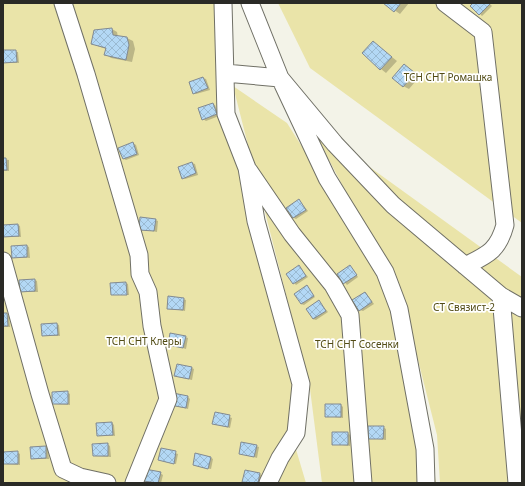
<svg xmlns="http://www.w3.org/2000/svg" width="525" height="486" font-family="'Noto Sans',sans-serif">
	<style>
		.green { fill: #eae4a9 }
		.shadow { fill: #0003 }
		.building { fill: url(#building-cross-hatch); stroke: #828a91 }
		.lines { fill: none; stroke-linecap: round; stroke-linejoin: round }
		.minor-casing { stroke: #707066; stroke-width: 19 }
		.minor { stroke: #fff; stroke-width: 17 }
		.labels { text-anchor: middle; stroke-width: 3.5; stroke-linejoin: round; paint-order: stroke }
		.park-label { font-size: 10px; fill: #514b14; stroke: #fff }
	</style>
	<defs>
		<pattern id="building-cross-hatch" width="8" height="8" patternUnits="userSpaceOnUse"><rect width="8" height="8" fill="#b3d8f5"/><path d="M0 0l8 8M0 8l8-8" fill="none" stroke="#9abad2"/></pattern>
	</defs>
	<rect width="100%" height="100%" fill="#f3f3e8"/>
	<path class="green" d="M3 3H223L225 73 300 379 296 433 269 483H3Z
		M278 3H522V223L310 68Z
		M233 86 287 123 406 311 403 300 310 124 522 277V483H440L437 435 417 356 436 483H322L310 389Z
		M295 446 306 483H277Z"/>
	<path class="shadow" d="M384 3H409L400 14Z
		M475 3H489L492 6 482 16 480 14Z
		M112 29 117 32 118 37 127 38 133 41 135 49 132 62 111 58 105 54 106 49 92 44Z
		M373 42 397 61 386 73 381 69Z
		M3 51 18 52 19 63H3Z
		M405 65 420 76 409 89 403 86Z
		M203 78 206 79 210 90 196 94 194 93 190 82Z
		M213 104 215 105 219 116 206 121 203 119Z
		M133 143 136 145 139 155 126 160 124 159Z
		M3 159 9 160V171H3Z
		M192 163 195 164 198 175 185 179 183 178Z
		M299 200 308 211 296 219 294 218Z
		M155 220 158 221 157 232 140 229Z
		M18 225 20 226 21 237H4Z
		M27 246 29 247 30 258 13 257Z
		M350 266 358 277 347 285 338 274Z
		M299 267 308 277 296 285 287 274Z
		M35 280 37 281 38 292H21Z
		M126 283 128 284 129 295H112Z
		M307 287 315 297 304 305 301 304Z
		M366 293 374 304 363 311 360 310Z
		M183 299 186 300 185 311 168 308Z
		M319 302 328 312 316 320 313 319Z
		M3 314 9 316 10 327H3Z
		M57 324 59 325 60 336H43Z
		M185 337 188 338 186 349 169 344Z
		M192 368 194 369 192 380 178 377Z
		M67 392 70 394V405L53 404Z
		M188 397 190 399 188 409 171 405Z
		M341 405 343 407V418L326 416Z
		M216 413 232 418 230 428 214 424Z
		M112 423 114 425 115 436 98 435Z
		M383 427 386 429V440L369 438Z
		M348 433 350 435V446L333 444Z
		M107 444 110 446 111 457 94 456Z
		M256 446 259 447 257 458 240 453Z
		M46 447 48 448 49 459H32Z
		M162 449 178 454 176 464 160 460Z
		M17 452 20 454V465L4 464Z
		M210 457 213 459 211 469 194 465Z
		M160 473 163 475 161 483H151L144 481Z
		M260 474 262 476 260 483 243 482Z"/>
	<path class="building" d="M383 3H401L394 12Z
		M473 3H489L490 4 479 15 470 6Z
		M112 28 113 35 127 37 129 45 126 60 104 55 106 48 91 44 94 30Z
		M373 41 392 57 380 70 362 53Z
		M3 50H16L17 62 3 63Z
		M404 64 415 73 403 87 392 78Z
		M203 77 208 88 193 94 189 82Z
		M213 103 217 114 202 120 198 108Z
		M133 142 137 154 123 159 118 148Z
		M3 158H6L7 170H3Z
		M192 162 196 173 182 179 178 167Z
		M299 199 306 210 293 218 286 208Z
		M140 217 156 219 154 231 139 230Z
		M18 224 19 236 3 237V225Z
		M27 245V257L12 258 11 246Z
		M299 265 306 276 293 284 286 274Z
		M350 265 357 275 343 284 337 274Z
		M35 279V291L20 292 19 280Z
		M126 282 127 295H111L110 283Z
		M307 285 314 296 301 304 294 294Z
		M365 292 372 302 359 311 352 300Z
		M168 296 184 298 183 310 167 309Z
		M319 300 326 311 313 319 306 309Z
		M3 313H7L8 326H3Z
		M57 323 58 335 42 336 41 324Z
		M170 333 186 336 183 348 168 345Z
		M177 364 192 367 189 379 174 376Z
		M68 391V404H52V392Z
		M173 393 188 396 186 408 170 405Z
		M325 404H341V417H325Z
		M215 412 230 415 228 427 212 424Z
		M112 422 113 435 97 436 96 423Z
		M368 426H384L383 439H368Z
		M332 432H348V445H332Z
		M241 442 257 445 254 457 239 454Z
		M108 443V456H93L92 444Z
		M46 446V458L31 459 30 447Z
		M161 448 176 451 174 464 158 460Z
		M18 451V464H3V452Z
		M195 453 211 457 208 469 193 465Z
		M145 469 161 472 158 483 143 481Z
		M245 470 260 473 258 483 242 482Z"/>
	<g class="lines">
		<g class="minor-casing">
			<path id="minor" d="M63 3 86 74 139 255 140 274 148 292 152 326 168 399 134 483
				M223 3 226 114 247 168 256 221 301 384 296 433 280 458 268 483
				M250 3 280 78 335 144 393 205 501 296 522 308
				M445 3 483 32 505 225C498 251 487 255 465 266
				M225 73 280 78 327 178 385 272 399 309 425 449 426 483
				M249 171 292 234 333 285 350 315 363 483
				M3 261 40 394 63 469 80 477 107 483
				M501 296 517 483"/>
		</g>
		<use href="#minor" class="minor"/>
	</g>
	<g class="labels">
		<g class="park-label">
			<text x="448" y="81">ТСН СНТ Ромашка</text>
			<text x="464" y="311">СТ Связист-2</text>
			<text x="144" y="345">ТСН СНТ Клеры</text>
			<text x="357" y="348">ТСН СНТ Сосенки</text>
		</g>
	</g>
	<rect width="525" height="486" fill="none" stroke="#2a2a26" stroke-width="8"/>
</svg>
